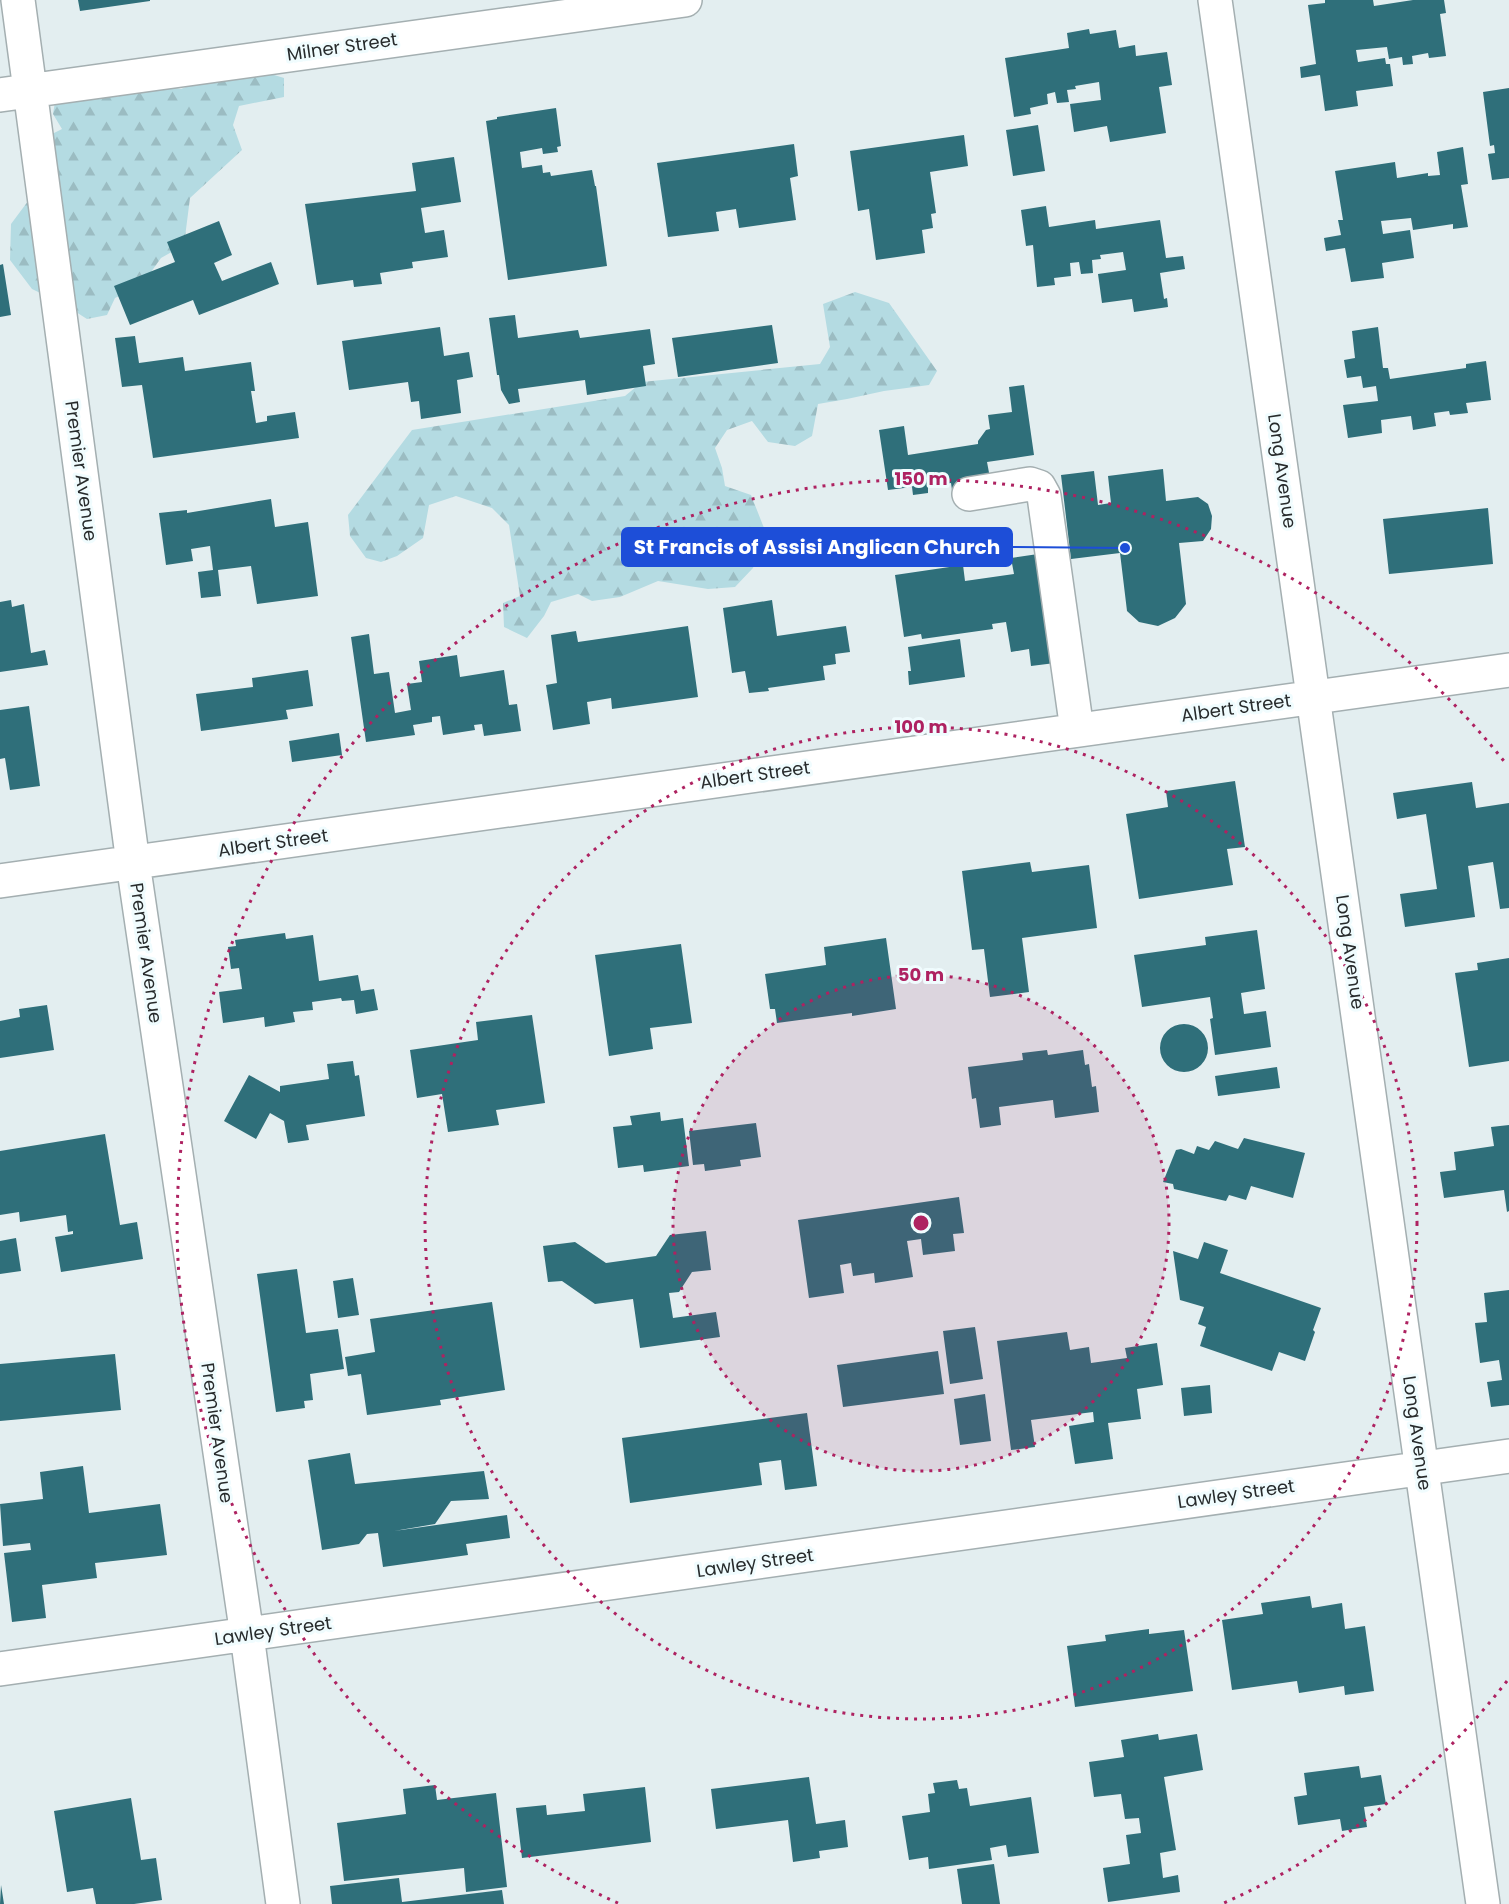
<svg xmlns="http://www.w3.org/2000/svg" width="1509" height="1904" font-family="Poppins,sans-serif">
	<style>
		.forest { fill: url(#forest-firs) }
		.building { fill: #2f6f7a }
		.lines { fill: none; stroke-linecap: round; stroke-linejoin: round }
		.minor-casing { stroke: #a4afb1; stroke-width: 36 }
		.minor { stroke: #fff; stroke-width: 33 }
		.ring { fill: none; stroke: #ae2261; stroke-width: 3; stroke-dasharray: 3 6 }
		.labels { text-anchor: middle; stroke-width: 6; stroke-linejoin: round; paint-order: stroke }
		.street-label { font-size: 18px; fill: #272b2c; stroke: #f0fcfe }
		.centre { fill: #ae2261; stroke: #f0fcfe; stroke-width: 3 }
		.ring-label { font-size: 18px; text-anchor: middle; font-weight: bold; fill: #ae2261; stroke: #f0fcfe; stroke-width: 6; stroke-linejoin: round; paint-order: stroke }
		.leader { fill: none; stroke: #1d4ed8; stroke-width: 2 }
		.callout-dot { fill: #1d4ed8; stroke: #f0fcfe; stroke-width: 2 }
		.callout { fill: #1d4ed8; stroke: #1d4ed8; stroke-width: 2 }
		.callout-label { font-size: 20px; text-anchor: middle; font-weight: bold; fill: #fff }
	</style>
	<defs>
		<pattern id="forest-firs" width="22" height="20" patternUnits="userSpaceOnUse" patternTransform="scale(1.5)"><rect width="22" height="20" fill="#b4dbe2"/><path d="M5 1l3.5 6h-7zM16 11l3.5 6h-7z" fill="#9bbcc2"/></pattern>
	</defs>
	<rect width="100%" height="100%" fill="#e3eef0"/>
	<path class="forest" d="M228 70H258L284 78V97L239 106 233 125 242 150 190 198 184 245 161 258 141 286 115 298 107 315 87 319 65 305 32 289 10 260 11 224 49 173 42 139 62 129 53 114 55 102 74 95 117 97 148 83 181 89Z
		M855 292 889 303 937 371 929 385 884 391 847 399 818 404 812 436 795 446 768 442 752 421 727 430 715 448 722 468 725 486 751 495 766 533 753 568 735 587 708 589 658 581 620 597 592 601 578 594 551 602 544 616 527 638 504 627 503 603 520 596 509 525 492 508 456 496 429 505 423 538 397 556 381 562 366 558 350 536 348 515 412 430 625 396 642 382 820 364 830 347 823 304Z"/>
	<path class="building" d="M78 0H150V1L80 11Z
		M1325 0H1373L1374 6 1413 0H1444L1446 13 1440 14 1446 56 1429 58 1428 53 1412 56 1413 64 1403 65 1402 57 1389 59 1387 47 1356 50 1358 62 1385 58 1386 64H1390L1393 86 1356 91 1358 106 1325 111 1320 75 1301 78 1300 67 1316 64 1308 5 1325 3Z
		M1089 29 1090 34 1116 30 1119 48 1135 45 1136 56 1167 52 1172 85 1159 87 1166 133 1110 142 1107 126 1074 132 1070 104 1101 100 1099 82 1075 86 1076 89 1067 90 1069 102 1057 103 1055 92 1047 94 1048 104 1030 108 1031 114 1014 117 1005 58 1069 48 1067 33Z
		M1509 88V178L1492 180 1488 154 1495 153 1494 145 1490 146 1483 92Z
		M556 108 561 146 557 147 558 152 543 154 542 148 520 152 522 168 542 165 543 173 550 172 551 176 592 170 595 186H596L607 266 508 280 486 121 497 119V117Z
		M1038 125 1045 171 1013 176 1006 130Z
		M964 135 968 166 930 172 936 213 931 214 933 228 922 230 925 253 876 260 869 209 858 211 850 151Z
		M794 144 798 176 790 178 796 220 739 228 736 209 716 212 719 231 668 237 657 163Z
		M1463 147 1468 184 1461 185 1468 227 1453 229V224L1413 230 1411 218 1381 221 1383 234 1410 230 1414 258 1382 263 1384 278 1351 282 1345 248 1326 251 1324 238 1341 235 1338 220H1343L1335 171 1395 162 1397 178 1428 173V176L1440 175 1437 152Z
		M454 157 461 202 421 208 425 233 444 230 448 257 412 262 413 268 380 273 382 284 354 287 353 280 317 285 305 204 416 191 412 163Z
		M1046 206 1049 227 1095 220 1096 229 1160 220 1166 258 1183 256 1185 269 1160 273 1164 299 1167 298 1168 307 1134 312 1132 299 1102 303 1098 274 1126 270 1123 252 1100 255 1101 259 1092 260 1093 273 1081 274 1079 262 1070 263 1071 276 1054 278 1055 285 1037 287 1033 245 1026 246 1021 210Z
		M219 221 232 255 214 263 222 281 271 262 279 284 199 315 193 300 130 325 114 286 175 262 167 242Z
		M3 264 11 315 0 317V265Z
		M515 315 518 338 578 330 580 338 650 329 655 364 643 366 646 386 587 395 585 380 518 389 520 402 509 404 501 390 499 375H497L489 318Z
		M772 325 778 363 678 377 672 338Z
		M440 327 444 356 469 352 473 377 457 380 461 413 421 419 419 401 411 402 408 382 349 390 342 341Z
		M1378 327 1383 368H1388L1390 379 1466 368V364L1486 361 1491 400 1466 403 1468 413 1450 415 1449 411 1434 413 1436 426 1413 430 1411 416 1381 420 1382 433 1348 438 1343 405 1378 401 1376 386 1363 388 1361 376 1347 378 1344 360 1355 358 1352 331Z
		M135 336 139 363 183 357 185 371 251 362 255 391H251L256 423 267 421V416L295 412 299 438 153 458 142 385 122 387 115 338Z
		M1024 385 1034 455 987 462 990 478 967 487 952 490 951 483 928 487V493L913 495 912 487 888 490 879 430 904 426 908 455 978 444V441L986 430 990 429 988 415 1012 412 1009 387Z
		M1163 469 1166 501 1198 497 1208 504 1212 516 1211 529 1203 541 1179 543 1186 604 1175 618 1158 626 1139 622 1127 611 1120 553 1071 559 1061 475 1094 471 1098 505 1111 503 1108 476Z
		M271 499 275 527 308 522 318 596 257 604 251 566 218 570 221 596 201 598 198 572 213 570 210 546 191 549 193 561 166 565 159 513 187 510V513Z
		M1488 508 1493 564 1389 574 1383 519Z
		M1038 554 1055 663 1031 666 1029 649 1011 652 1006 622 992 624 993 629 922 639 921 634 904 637 895 575 963 565 965 581 1014 574 1011 558Z
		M11 600 12 607 24 604 31 653 45 650 48 665 0 672V602Z
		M772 600 777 636 846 626 850 652 835 654 836 664 823 666 825 680 768 688 769 691 749 693 745 671 732 673 723 608Z
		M688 626 698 697 612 709 611 698 587 702 590 724 553 730 546 685 557 683 551 635 576 631 578 642Z
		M369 634 374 674 389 672 395 713 411 710 407 684 422 682 419 661 457 655 460 677 504 670 509 705 517 704 521 731 484 736 482 724 474 725 475 730 443 735 440 716 432 717V722L413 725 415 735 366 742 351 637Z
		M960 639 965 677 909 685 908 671H911L908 647Z
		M308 670 313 706 286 710 288 719 201 731 196 694 253 687 252 678Z
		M29 706 40 786 10 790 5 758 0 759V710Z
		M339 733 342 755 292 762 289 741Z
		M1235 781 1245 847 1227 849 1233 885 1139 899 1126 814 1168 807 1166 791Z
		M1472 782 1476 808 1509 803V908L1500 909 1493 862 1468 866 1475 917 1405 927 1400 894 1437 889 1426 814 1397 819 1393 793Z
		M1030 862 1032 872 1089 865 1097 928 1022 938 1029 992 990 997 984 949 972 950 962 871Z
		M1257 930 1265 989 1241 993 1244 1014 1266 1011 1271 1047 1215 1055 1210 1019 1213 1018 1210 997 1142 1007 1134 955 1206 945 1205 937Z
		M285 933 286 939 313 935 319 981 358 975 361 991 374 989 378 1010 356 1014 354 1000 342 1001 341 998 312 1002 313 1010 293 1012 295 1022 265 1027 264 1017 223 1023 219 992 242 989 239 968 231 969 228 947 236 946 235 940Z
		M886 938 896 1009 852 1016V1013L777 1023 775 1009H770L765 974 826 965 824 947Z
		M681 944 692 1023 650 1028 653 1049 609 1056 595 955Z
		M1509 958V1061L1469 1067 1455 973 1478 970 1477 963Z
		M47 1005 54 1050 0 1058V1021L20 1017 19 1009Z
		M532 1015 545 1103 496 1110 499 1125 448 1132 442 1094 417 1098 410 1050 478 1040 476 1022Z
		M1160 1048a24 24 0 1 1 48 0a24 24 0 1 1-48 0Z
		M1047 1050 1048 1055 1083 1050 1085 1065 1089 1064 1092 1087 1096 1086 1099 1112 1055 1118 1053 1100 999 1107 1001 1125 980 1128 976 1098 972 1099 968 1067 1023 1060 1022 1053Z
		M353 1061 355 1076 359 1075 365 1116 306 1125 309 1140 288 1143 284 1121 270 1113 256 1139 224 1121 249 1075 280 1092V1086L329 1079 327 1064Z
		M1277 1067 1280 1088 1218 1096 1215 1076Z
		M660 1112 661 1121 683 1118 689 1166 644 1172 643 1165 618 1168 613 1127 632 1125 630 1116Z
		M756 1123 761 1157 740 1160 741 1166 705 1171 704 1164 693 1165 689 1131Z
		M1509 1125V1211L1507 1212 1504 1190 1444 1198 1440 1172 1456 1170 1454 1152 1494 1146 1491 1127Z
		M105 1134 120 1225 137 1222 143 1259 61 1272 55 1237 73 1234V1231L68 1232 66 1215 20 1222 19 1212 0 1215V1151Z
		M1244 1138 1305 1153 1293 1198 1251 1186 1246 1200 1229 1195 1226 1201 1174 1189 1173 1184 1163 1182 1176 1150 1181 1149 1194 1154 1197 1146 1209 1150 1215 1141 1238 1149Z
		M959 1197 964 1233 953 1234 955 1251 923 1255 921 1239 907 1241 913 1277 875 1283 874 1273 853 1276 851 1263 840 1265 844 1293 809 1298 798 1220Z
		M706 1231 711 1270 692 1272 679 1292 669 1293 673 1318 716 1312 720 1337 640 1348 633 1299 595 1304 562 1281 548 1282 543 1246 575 1242 606 1263 656 1256 670 1235Z
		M16 1238 21 1271 0 1274V1241Z
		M1204 1242 1228 1250 1220 1273 1321 1308 1313 1330 1315 1332 1305 1361 1279 1352 1272 1371 1200 1346 1206 1327 1198 1324 1204 1307 1180 1300 1173 1251 1198 1259Z
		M297 1269 306 1333 338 1329 344 1369 310 1374 313 1400 304 1401 305 1408 276 1412 257 1274Z
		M353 1278 359 1315 338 1318 333 1281Z
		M1509 1290V1405L1491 1407 1487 1382 1502 1380 1499 1360 1480 1363 1475 1323 1487 1322 1484 1293Z
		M492 1302 505 1390 440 1400 441 1405 367 1415 361 1374 348 1376 345 1357 375 1352 370 1319Z
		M975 1327 983 1379 950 1384 943 1331Z
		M1067 1332 1070 1350 1089 1347 1091 1363 1127 1358 1125 1348 1157 1343 1163 1385 1137 1389 1141 1419 1108 1423 1113 1459 1075 1464 1069 1426 1094 1422 1093 1412 1031 1420 1035 1447 1011 1450 997 1341Z
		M938 1351 944 1394 843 1407 837 1365Z
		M115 1354 121 1410 0 1421V1364Z
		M1210 1385 1212 1413 1184 1416 1181 1388Z
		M985 1394 991 1441 960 1445 954 1399Z
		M807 1413 817 1486 785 1490 781 1460 759 1463 762 1485 630 1503 622 1438Z
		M350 1453 355 1484 484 1471 489 1499 451 1501 435 1524 394 1531 507 1515 510 1538 466 1544 468 1555 383 1567 378 1533 367 1534 359 1544 322 1550 308 1460Z
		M83 1466 89 1513 160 1504 167 1555 95 1563 97 1578 42 1585 46 1618 12 1622 4 1553 31 1550 30 1543 3 1546 0 1504 43 1499 40 1472Z
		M1310 1596 1312 1608 1342 1603 1345 1629 1365 1626 1374 1691 1345 1695 1344 1686 1299 1693 1297 1681 1232 1690 1222 1620 1263 1614 1261 1603Z
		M1149 1629V1634L1184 1630 1193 1691 1075 1707 1067 1646 1106 1641 1105 1635Z
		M1158 1734 1159 1740 1197 1734 1203 1770 1164 1777 1176 1850 1160 1853 1163 1878 1178 1875 1180 1892 1108 1902 1103 1868 1130 1864 1126 1835 1141 1833 1139 1818 1125 1819 1121 1794 1094 1797 1089 1762 1124 1757 1121 1740Z
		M1359 1766 1361 1778 1381 1775 1386 1804 1364 1807 1367 1827 1342 1831 1340 1819 1298 1825 1294 1797 1307 1795 1304 1773Z
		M809 1777 816 1824 845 1820 848 1847 819 1851 820 1858 793 1862 788 1820 716 1829 711 1789Z
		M957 1780 959 1789 967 1788 970 1806 1031 1797 1039 1853 1008 1857 1006 1845 990 1848 992 1860 929 1869 928 1857 909 1860 902 1816 930 1812 928 1794 935 1793 933 1783Z
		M435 1785 437 1800 496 1793 507 1887 466 1892 464 1868 344 1881 337 1823 406 1814 403 1789Z
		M645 1787 651 1842 522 1858 516 1808 546 1805 547 1815 585 1811 583 1794Z
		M131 1798 141 1860 156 1858 162 1900 134 1904H96L93 1888 67 1892 54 1811Z
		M994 1864 1000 1904H962L957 1869Z
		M399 1878 402 1902 502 1890 504 1904H332L330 1886Z
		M1 1885 4 1904H0Z"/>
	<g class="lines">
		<g class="minor-casing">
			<path id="minor" d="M18 0 133 863 247 1635 283 1904
				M1215 0 1483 1904
				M0 95 685 0
				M969 494 1030 484 1039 487 1044 496 1077 730
				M0 881 1509 670
				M0 1669 1509 1456"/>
		</g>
		<use href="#minor" class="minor"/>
	</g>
	<circle cx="921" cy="1223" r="248" fill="#ae2261" fill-opacity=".12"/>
	<g class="ring">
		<circle cx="921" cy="1223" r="248"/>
		<circle cx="921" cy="1223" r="496"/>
		<path d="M1507 1681A744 744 0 0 1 1224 1903M618 1903A744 744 0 1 1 1507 765"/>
	</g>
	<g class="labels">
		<g class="street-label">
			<text transform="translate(342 47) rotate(-8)" y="6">Milner Street</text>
			<text transform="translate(81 471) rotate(82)" y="6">Premier Avenue</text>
			<text transform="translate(1282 471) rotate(82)" y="6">Long Avenue</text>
			<text transform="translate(1236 708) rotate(-8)" y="6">Albert Street</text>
			<text transform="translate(755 775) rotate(-8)" y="6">Albert Street</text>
			<text transform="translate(273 843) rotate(-8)" y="6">Albert Street</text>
			<text transform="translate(1350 952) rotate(82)" y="6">Long Avenue</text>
			<text transform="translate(146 953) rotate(82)" y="6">Premier Avenue</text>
			<text transform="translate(217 1433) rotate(82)" y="6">Premier Avenue</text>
			<text transform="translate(1417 1433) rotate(82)" y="6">Long Avenue</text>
			<text transform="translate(1236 1494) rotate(-8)" y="6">Lawley Street</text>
			<text transform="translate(755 1563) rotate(-8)" y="6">Lawley Street</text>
			<text transform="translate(273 1631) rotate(-8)" y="6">Lawley Street</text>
		</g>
	</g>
	<circle cx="921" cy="1223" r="9" class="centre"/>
	<g class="ring-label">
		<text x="921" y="485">150 m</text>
		<text x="921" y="733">100 m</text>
		<text x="921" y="981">50 m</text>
	</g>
	<path class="leader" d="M1125 548L1012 547"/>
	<circle class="callout-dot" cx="1125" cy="548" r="6"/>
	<rect class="callout" x="622" y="528" width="390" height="38" rx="6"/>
	<g class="callout-label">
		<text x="817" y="554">St Francis of Assisi Anglican Church</text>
	</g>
</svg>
